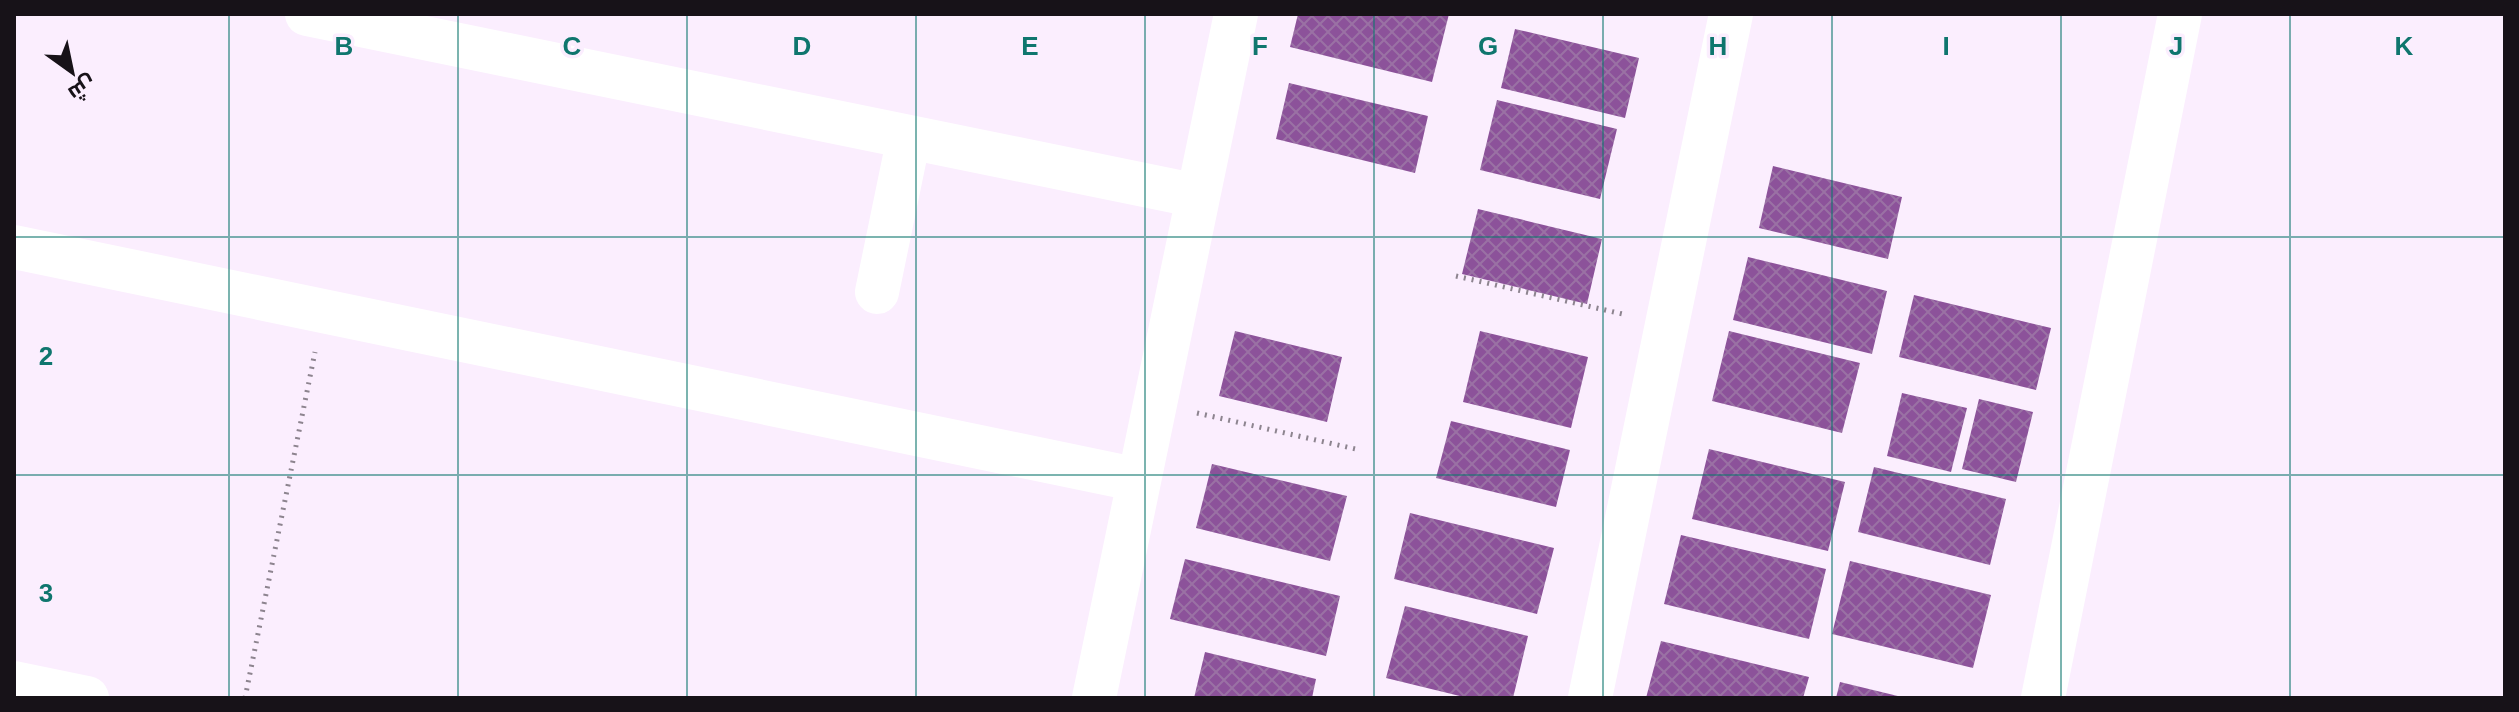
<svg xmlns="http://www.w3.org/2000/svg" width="2519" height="712" font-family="Helvetica,Cairo,sans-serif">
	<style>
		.building { fill: url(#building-cross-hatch) }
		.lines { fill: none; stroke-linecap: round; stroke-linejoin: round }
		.path { stroke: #8d848f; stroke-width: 5; stroke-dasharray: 2 6; stroke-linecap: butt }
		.minor { stroke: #fff; stroke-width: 44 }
		.grid { fill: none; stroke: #0f766e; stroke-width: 2; stroke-opacity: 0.55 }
		.grid-label { font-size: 26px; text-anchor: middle; font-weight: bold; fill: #0f766e; stroke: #fbeefe; stroke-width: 7; stroke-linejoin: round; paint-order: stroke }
	</style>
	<defs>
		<pattern id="building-cross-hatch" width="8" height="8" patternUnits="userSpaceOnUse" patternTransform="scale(2)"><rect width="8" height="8" fill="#8c529a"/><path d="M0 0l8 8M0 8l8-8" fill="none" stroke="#9a71a4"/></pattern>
	</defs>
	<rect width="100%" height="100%" fill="#fbeefe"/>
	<path class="building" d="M1298 14H1449L1432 82 1290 47Z
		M1515 29 1639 58 1625 118 1501 88Z
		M1289 83 1428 116 1415 173 1276 139Z
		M1497 100 1617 129 1600 199 1480 170Z
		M1773 166 1902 197 1888 259 1759 228Z
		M1478 209 1602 239 1587 304 1462 274Z
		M1748 257 1887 291 1872 354 1733 320Z
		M1914 295 2051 328 2036 390 1899 357Z
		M1235 331 1342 357 1327 422 1219 396Z
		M1480 331 1588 357 1571 428 1463 402Z
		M1729 331 1860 363 1842 433 1712 401Z
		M1902 393 1967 408 1951 472 1887 456Z
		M1979 399 2033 412 2016 482 1962 469Z
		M1451 421 1570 450 1556 507 1436 478Z
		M1709 449 1845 482 1828 551 1692 519Z
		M1212 464 1347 496 1330 561 1196 528Z
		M1874 467 2006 499 1990 565 1858 532Z
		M1410 513 1554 548 1537 614 1394 579Z
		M1681 535 1826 569 1809 639 1664 604Z
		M1185 559 1340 596 1326 656 1170 619Z
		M1850 561 1991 595 1973 668 1832 634Z
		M1405 606 1528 636 1513 698H1468L1386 678Z
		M1661 641 1809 677 1803 698H1646Z
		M1205 652 1316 679 1312 698H1194Z
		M1840 682 1902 697V698H1836Z"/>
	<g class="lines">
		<path class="path" d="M1456 276 1627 315
			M1197 413 1360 450
			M245 698 315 352"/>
		<path class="minor" d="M307 14 1198 196
			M14 247 1139 480
			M877 292 909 137
			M14 683 87 698
			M1094 698 1236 14
			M1590 698 1731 14
			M2043 698 2180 14"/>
	</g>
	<path class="grid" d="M229 14V698M458 14V698M687 14V698M916 14V698M1145 14V698M1374 14V698M1603 14V698M1832 14V698M2061 14V698M2290 14V698M14 237H2505M14 475H2505"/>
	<g class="grid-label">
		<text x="344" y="55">B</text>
		<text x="572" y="55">C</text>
		<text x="802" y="55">D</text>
		<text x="1030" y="55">E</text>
		<text x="1260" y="55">F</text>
		<text x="1488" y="55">G</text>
		<text x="1718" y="55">H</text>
		<text x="1946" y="55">I</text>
		<text x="2176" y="55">J</text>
		<text x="2404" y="55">K</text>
		<text x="46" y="365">2</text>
		<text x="46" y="602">3</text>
	</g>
	<rect width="2519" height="712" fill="none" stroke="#171218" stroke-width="32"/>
	<g transform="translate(72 72) rotate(147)" stroke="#fbeefe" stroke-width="6" paint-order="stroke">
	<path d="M0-6L14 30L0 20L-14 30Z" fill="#171218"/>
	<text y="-12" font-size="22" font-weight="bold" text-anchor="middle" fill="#171218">ش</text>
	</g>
</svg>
